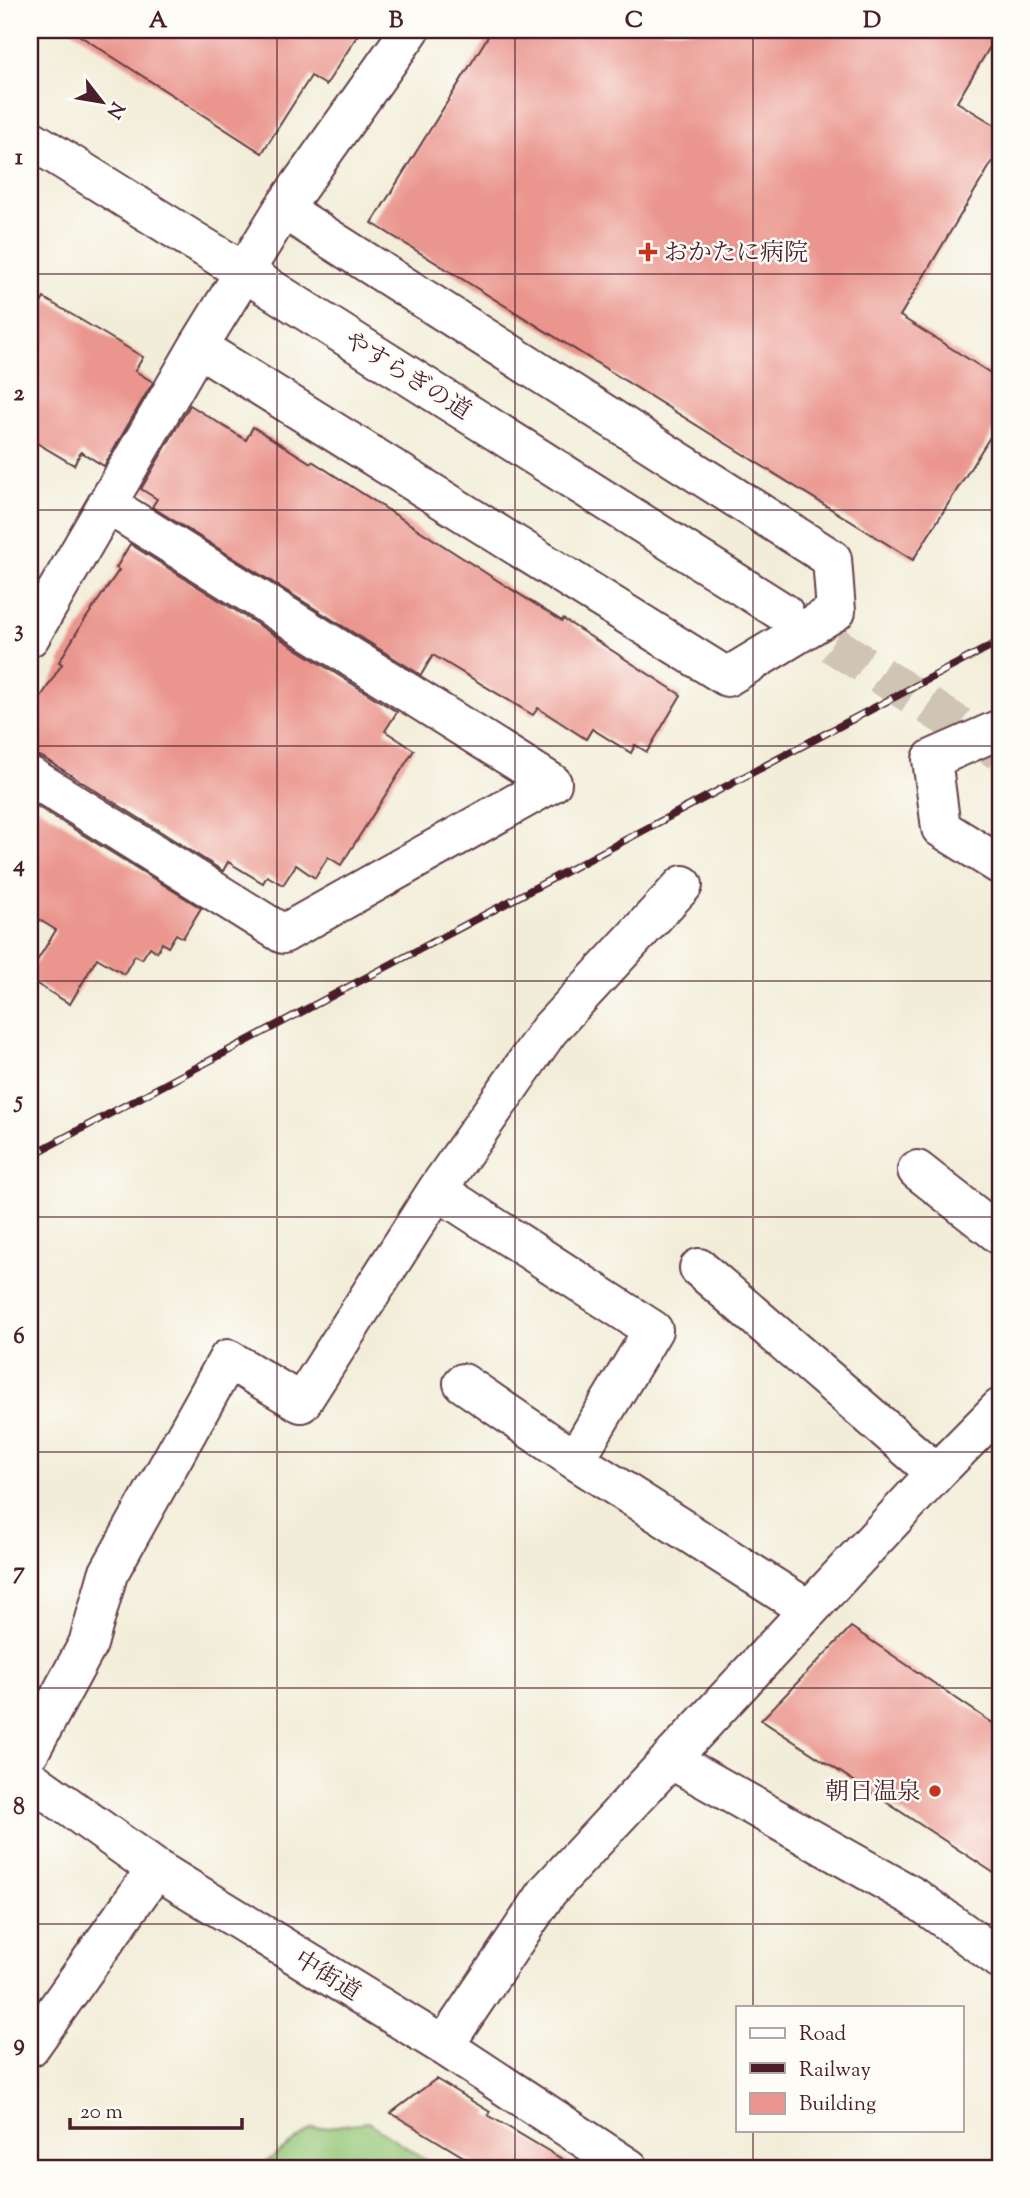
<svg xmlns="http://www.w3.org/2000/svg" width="1030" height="2198" font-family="'Sorts Mill Goudy','Noto Serif JP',serif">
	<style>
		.green { fill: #96c879; stroke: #707452; stroke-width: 2 }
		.building { fill: #ea958d }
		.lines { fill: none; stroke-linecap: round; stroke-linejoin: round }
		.minor-tunnel { stroke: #d0c4b5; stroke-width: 38; stroke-dasharray: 38 19; stroke-linecap: butt }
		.minor-casing { stroke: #633e45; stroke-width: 42 }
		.minor { stroke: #fff; stroke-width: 38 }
		.rail-casing { stroke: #4a1f2b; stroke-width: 8 }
		.rail { stroke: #fdfcf7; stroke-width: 5; stroke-dasharray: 16; stroke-linecap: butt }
		.grid { fill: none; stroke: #4a1f2b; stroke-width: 2; stroke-opacity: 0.55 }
		.poi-dot { fill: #c8321e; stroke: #fdfcf7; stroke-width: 2.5 }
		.labels { text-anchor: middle; stroke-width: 5; stroke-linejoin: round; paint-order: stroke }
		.poi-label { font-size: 24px; fill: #4a1f2b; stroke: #fdfcf7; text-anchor: start }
		.street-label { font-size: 24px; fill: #4a1f2b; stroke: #fdfcf7 }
		.neatline { fill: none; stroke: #4a1f2b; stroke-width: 2.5 }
		.grid-label { font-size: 23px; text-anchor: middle; font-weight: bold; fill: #4a1f2b }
	</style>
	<rect width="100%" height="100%" fill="#fdfcf7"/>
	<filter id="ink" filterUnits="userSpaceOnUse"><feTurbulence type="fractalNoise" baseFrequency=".0143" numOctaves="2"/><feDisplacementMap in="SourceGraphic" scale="14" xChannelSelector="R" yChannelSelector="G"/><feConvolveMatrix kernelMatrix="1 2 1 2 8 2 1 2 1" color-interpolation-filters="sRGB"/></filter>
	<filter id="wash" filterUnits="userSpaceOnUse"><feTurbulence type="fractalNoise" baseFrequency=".00686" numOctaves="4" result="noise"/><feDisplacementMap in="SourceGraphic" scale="28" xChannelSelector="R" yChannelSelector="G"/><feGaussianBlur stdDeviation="1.57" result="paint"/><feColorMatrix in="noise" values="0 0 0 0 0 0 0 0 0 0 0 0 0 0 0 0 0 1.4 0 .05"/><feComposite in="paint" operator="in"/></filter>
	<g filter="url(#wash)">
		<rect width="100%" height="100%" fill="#f2edd8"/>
		<path class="green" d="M368 2122 434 2165 432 2168H258L311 2129Z"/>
		<g id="blocks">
			<path class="building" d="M71 30H361L326 85 311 76 262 153Z
				M492 30H1000L957 102 1000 128V149L900 316 1000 379V421L913 560 372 223Z
				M44 298 143 357 135 371 153 382 104 466 81 452 74 465 30 439V323Z
				M190 405 246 440 253 427 311 463 312 461 492 577 562 621 563 619 681 695 647 752 635 745 631 753 592 729 586 739 538 708 533 715 433 655 421 675 152 507 157 499 141 489Z
				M130 544 397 712 385 731 414 750 341 865 328 857 315 878 296 865 283 885 267 876 263 883 228 862 223 871 42 757 30 754V714L62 664 59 662 80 627 119 570 116 568Z
				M30 802 201 908 183 938 176 934 168 947 162 943 157 952 150 947 142 959 135 955 124 974 97 958 70 1004 30 980V972L56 930 30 914Z
				M851 1627 1000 1728V1877L761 1720Z
				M436 2079 490 2112 488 2115 577 2168H482L391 2113Z"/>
		</g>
	</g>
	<g filter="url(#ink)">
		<use href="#blocks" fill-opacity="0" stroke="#633e45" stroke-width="2"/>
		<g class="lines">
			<path class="minor-tunnel" d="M784 613 1000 752"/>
			<g class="minor-casing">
				<path id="minor" d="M30 139 244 272 784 613
					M198 347 727 677 836 611 832 559 283 209
					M30 637 198 347 283 209 410 30
					M1000 729 932 759 941 828 1000 865
					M30 776 283 934 552 783 107 504
					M917 1170 1000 1235
					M437 1190 653 1330 575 1460 809 1610
					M699 1268 936 1473
					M463 1383 575 1460
					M30 1751 88 1644 108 1574 228 1359 301 1403 437 1190 549 1030 683 885
					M670 1759 914 1897 1000 1959
					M30 1779 156 1869 444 2046 629 2168
					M444 2046 548 1891 936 1473 1000 1408
					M30 2047 156 1869"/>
			</g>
			<use href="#minor" class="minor"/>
			<g class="rail-casing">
				<path id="rail" d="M30 1156 1000 641"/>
			</g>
			<use href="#rail" class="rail"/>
		</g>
	</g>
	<path class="grid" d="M277 30V2168M515 30V2168M753 30V2007M30 274H1000M30 510H1000M30 746H1000M30 981H1000M30 1217H1000M30 1452H1000M30 1688H1000M30 1924H1000M753 2130V2168"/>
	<g class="poi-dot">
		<path d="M644.5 241.5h7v7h7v7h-7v7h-7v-7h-7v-7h7z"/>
		<circle cx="935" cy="1791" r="7"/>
	</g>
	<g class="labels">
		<g class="poi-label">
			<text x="664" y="260">おかたに病院</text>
			<text x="921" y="1799" text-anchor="end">朝日温泉</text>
		</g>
		<g class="street-label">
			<text transform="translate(408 375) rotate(32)" y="8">やすらぎの道</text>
			<text transform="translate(328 1975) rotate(32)" y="8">中街道</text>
		</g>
	</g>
	<rect width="1030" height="2198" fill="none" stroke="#fdfcf7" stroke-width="77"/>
	<rect x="736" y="2006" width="228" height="126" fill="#fdfcf7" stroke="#b5a4a5" stroke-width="2"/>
	<rect x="750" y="2028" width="35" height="10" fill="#ffffff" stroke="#b5a4a5" stroke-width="2"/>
	<text x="799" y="2040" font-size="21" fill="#4a1f2b">Road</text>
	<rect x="750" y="2063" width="35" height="10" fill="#4a1f2b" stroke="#b5a4a5" stroke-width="2"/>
	<text x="799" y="2076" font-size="21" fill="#4a1f2b">Railway</text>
	<rect x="750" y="2093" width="35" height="21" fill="#ea958d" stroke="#b5a4a5" stroke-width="2"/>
	<text x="799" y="2110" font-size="21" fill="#4a1f2b">Building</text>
	<g transform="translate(102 102) rotate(121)" stroke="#fdfcf7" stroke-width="5" paint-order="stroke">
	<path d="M0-5L12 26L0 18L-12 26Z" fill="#4a1f2b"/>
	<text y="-10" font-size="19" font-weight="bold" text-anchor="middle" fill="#4a1f2b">N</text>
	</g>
	<path d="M70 2118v10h172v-10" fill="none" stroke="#4a1f2b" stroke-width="3.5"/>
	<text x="80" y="2118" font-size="21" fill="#4a1f2b" stroke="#fdfcf7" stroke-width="5" paint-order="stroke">20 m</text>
	<rect x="38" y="38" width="954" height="2122" class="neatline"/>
	<g class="grid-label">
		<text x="158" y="27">A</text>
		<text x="396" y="27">B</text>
		<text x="634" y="27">C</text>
		<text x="872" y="27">D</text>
		<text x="19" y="164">1</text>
		<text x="19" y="400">2</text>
		<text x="19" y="636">3</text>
		<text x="19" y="871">4</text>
		<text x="19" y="1107">5</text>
		<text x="19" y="1343">6</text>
		<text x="19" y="1578">7</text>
		<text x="19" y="1814">8</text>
		<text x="19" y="2050">9</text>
	</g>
</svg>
